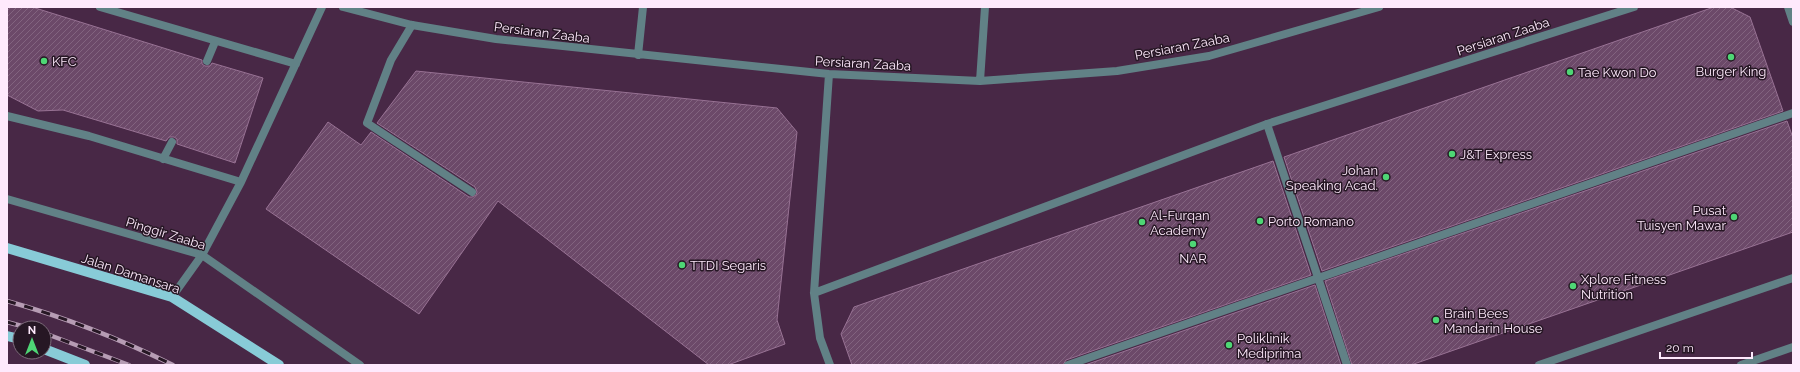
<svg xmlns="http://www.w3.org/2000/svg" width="1800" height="372" font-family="Raleway,sans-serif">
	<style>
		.building { fill: url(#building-hatch); stroke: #987294 }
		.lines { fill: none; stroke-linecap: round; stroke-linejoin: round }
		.service { stroke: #618186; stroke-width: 8 }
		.minor { stroke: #618186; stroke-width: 8 }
		.primary { stroke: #88cbd7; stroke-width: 10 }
		.rail-casing { stroke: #b69cb4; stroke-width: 4.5 }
		.rail { stroke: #261724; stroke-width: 3; stroke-dasharray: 9; stroke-linecap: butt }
		.poi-dot { fill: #4ed675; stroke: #261724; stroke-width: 1.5 }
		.labels { text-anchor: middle; stroke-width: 3; stroke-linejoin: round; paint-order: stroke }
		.street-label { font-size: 13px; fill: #fee9fc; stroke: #261724 }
		.poi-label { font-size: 13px; fill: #fee9fc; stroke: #261724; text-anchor: start }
	</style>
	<defs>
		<pattern id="building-hatch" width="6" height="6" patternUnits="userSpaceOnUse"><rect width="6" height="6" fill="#6c4969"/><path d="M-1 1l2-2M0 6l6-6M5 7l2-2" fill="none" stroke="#82637f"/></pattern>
	</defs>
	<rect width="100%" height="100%" fill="#482846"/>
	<path class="building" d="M7 7H32L202 60V64L205 66H210L212 63 263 78 235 163 177 144V139L174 137H169L166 141 63 110 38 111 7 95Z
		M1714 7H1730L1750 17 1783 111 1322 271 1284 157Z
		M416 71 777 108 797 132 777 320 785 344 728 365H709L498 201 419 314 266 209 328 122 361 145 371 132 469 197H472L476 195 477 192 475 187 377 123Z
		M1787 121 1793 138V232L1411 365H1352L1325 281Z
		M1273 161 1311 275 1066 360 1063 365H852L841 334 854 307Z
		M1315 285 1341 365H1085Z"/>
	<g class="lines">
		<path class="service" d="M100 7 296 64
			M412 25 391 60 367 123 472 192
			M207 61 215 42
			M7 116 89 136 241 182
			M1267 124 1347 365
			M163 159 172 142
			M202 255 241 182 322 7
			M1068 365 1793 113"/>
		<path class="minor" d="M343 7 412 25 496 39 829 74 980 81 1117 71 1209 56 1379 7
			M1788 7 1793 22
			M638 55 643 7
			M829 74 814 293 820 338 830 365
			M980 81 985 7
			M7 199 202 255 360 365
			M814 293 1267 124 1634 7
			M172 297 202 255
			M1539 365 1793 278
			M1741 365 1793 347"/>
		<path class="primary" d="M7 248 172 297 279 365
			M7 336 20 339
			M44 349 85 365"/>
		<g class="rail-casing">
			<path id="rail" d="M7 301C64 317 120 339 173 365
				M7 322 29 328
				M44 333 129 365"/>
		</g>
		<use href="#rail" class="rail"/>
	</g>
	<g class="poi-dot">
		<circle cx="1731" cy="57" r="4"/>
		<circle cx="44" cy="61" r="4"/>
		<circle cx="1570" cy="72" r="4"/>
		<circle cx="1452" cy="154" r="4"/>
		<circle cx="1386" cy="177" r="4"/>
		<circle cx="1734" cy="217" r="4"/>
		<circle cx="1260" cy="221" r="4"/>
		<circle cx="1142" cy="222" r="4"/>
		<circle cx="1193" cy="244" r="4"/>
		<circle cx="682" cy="265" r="4"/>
		<circle cx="1573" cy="286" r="4"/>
		<circle cx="1436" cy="320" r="4"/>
		<circle cx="1229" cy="345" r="4"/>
	</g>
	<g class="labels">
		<g class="street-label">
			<text transform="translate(542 32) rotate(7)" y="5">Persiaran Zaaba</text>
			<text transform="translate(1503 36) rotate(-18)" y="5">Persiaran Zaaba</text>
			<text transform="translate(1182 46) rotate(-11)" y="5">Persiaran Zaaba</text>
			<text transform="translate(863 63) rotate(3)" y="5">Persiaran Zaaba</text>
			<text transform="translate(166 233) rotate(17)" y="5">Pinggir Zaaba</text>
			<text transform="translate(131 273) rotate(18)" y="5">Jalan Damansara</text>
		</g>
		<g class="poi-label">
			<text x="52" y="66">KFC</text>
			<text x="1731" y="76" text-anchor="middle">Burger King</text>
			<text x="1578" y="77">Tae Kwon Do</text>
			<text x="1460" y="159">J&amp;T Express</text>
			<text x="1378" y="175" text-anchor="end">Johan<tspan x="1378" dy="15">Speaking Acad.</tspan></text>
			<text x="1726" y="215" text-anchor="end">Pusat<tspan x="1726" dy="15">Tuisyen Mawar</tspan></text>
			<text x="1150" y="220">Al-Furqan<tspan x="1150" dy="15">Academy</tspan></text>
			<text x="1268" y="226">Porto Romano</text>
			<text x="1193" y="263" text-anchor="middle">NAR</text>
			<text x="690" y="270">TTDI Segaris</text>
			<text x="1581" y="284">Xplore Fitness<tspan x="1581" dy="15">Nutrition</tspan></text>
			<text x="1444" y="318">Brain Bees<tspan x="1444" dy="15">Mandarin House</tspan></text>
			<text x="1237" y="343">Poliklinik<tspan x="1237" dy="15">Mediprima</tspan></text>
		</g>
	</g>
	<rect width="1800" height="372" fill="none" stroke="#fee9fc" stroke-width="16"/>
	<g transform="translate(32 340)"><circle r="19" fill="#261724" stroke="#7c6b7a"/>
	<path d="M0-3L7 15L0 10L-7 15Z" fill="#4ed675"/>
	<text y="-6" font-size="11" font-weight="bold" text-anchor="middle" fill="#fee9fc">N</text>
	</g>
	<path d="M1660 352v6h92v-6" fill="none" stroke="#fee9fc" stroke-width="2"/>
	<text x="1666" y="352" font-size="12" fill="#fee9fc" stroke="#261724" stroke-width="3" paint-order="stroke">20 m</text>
</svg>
